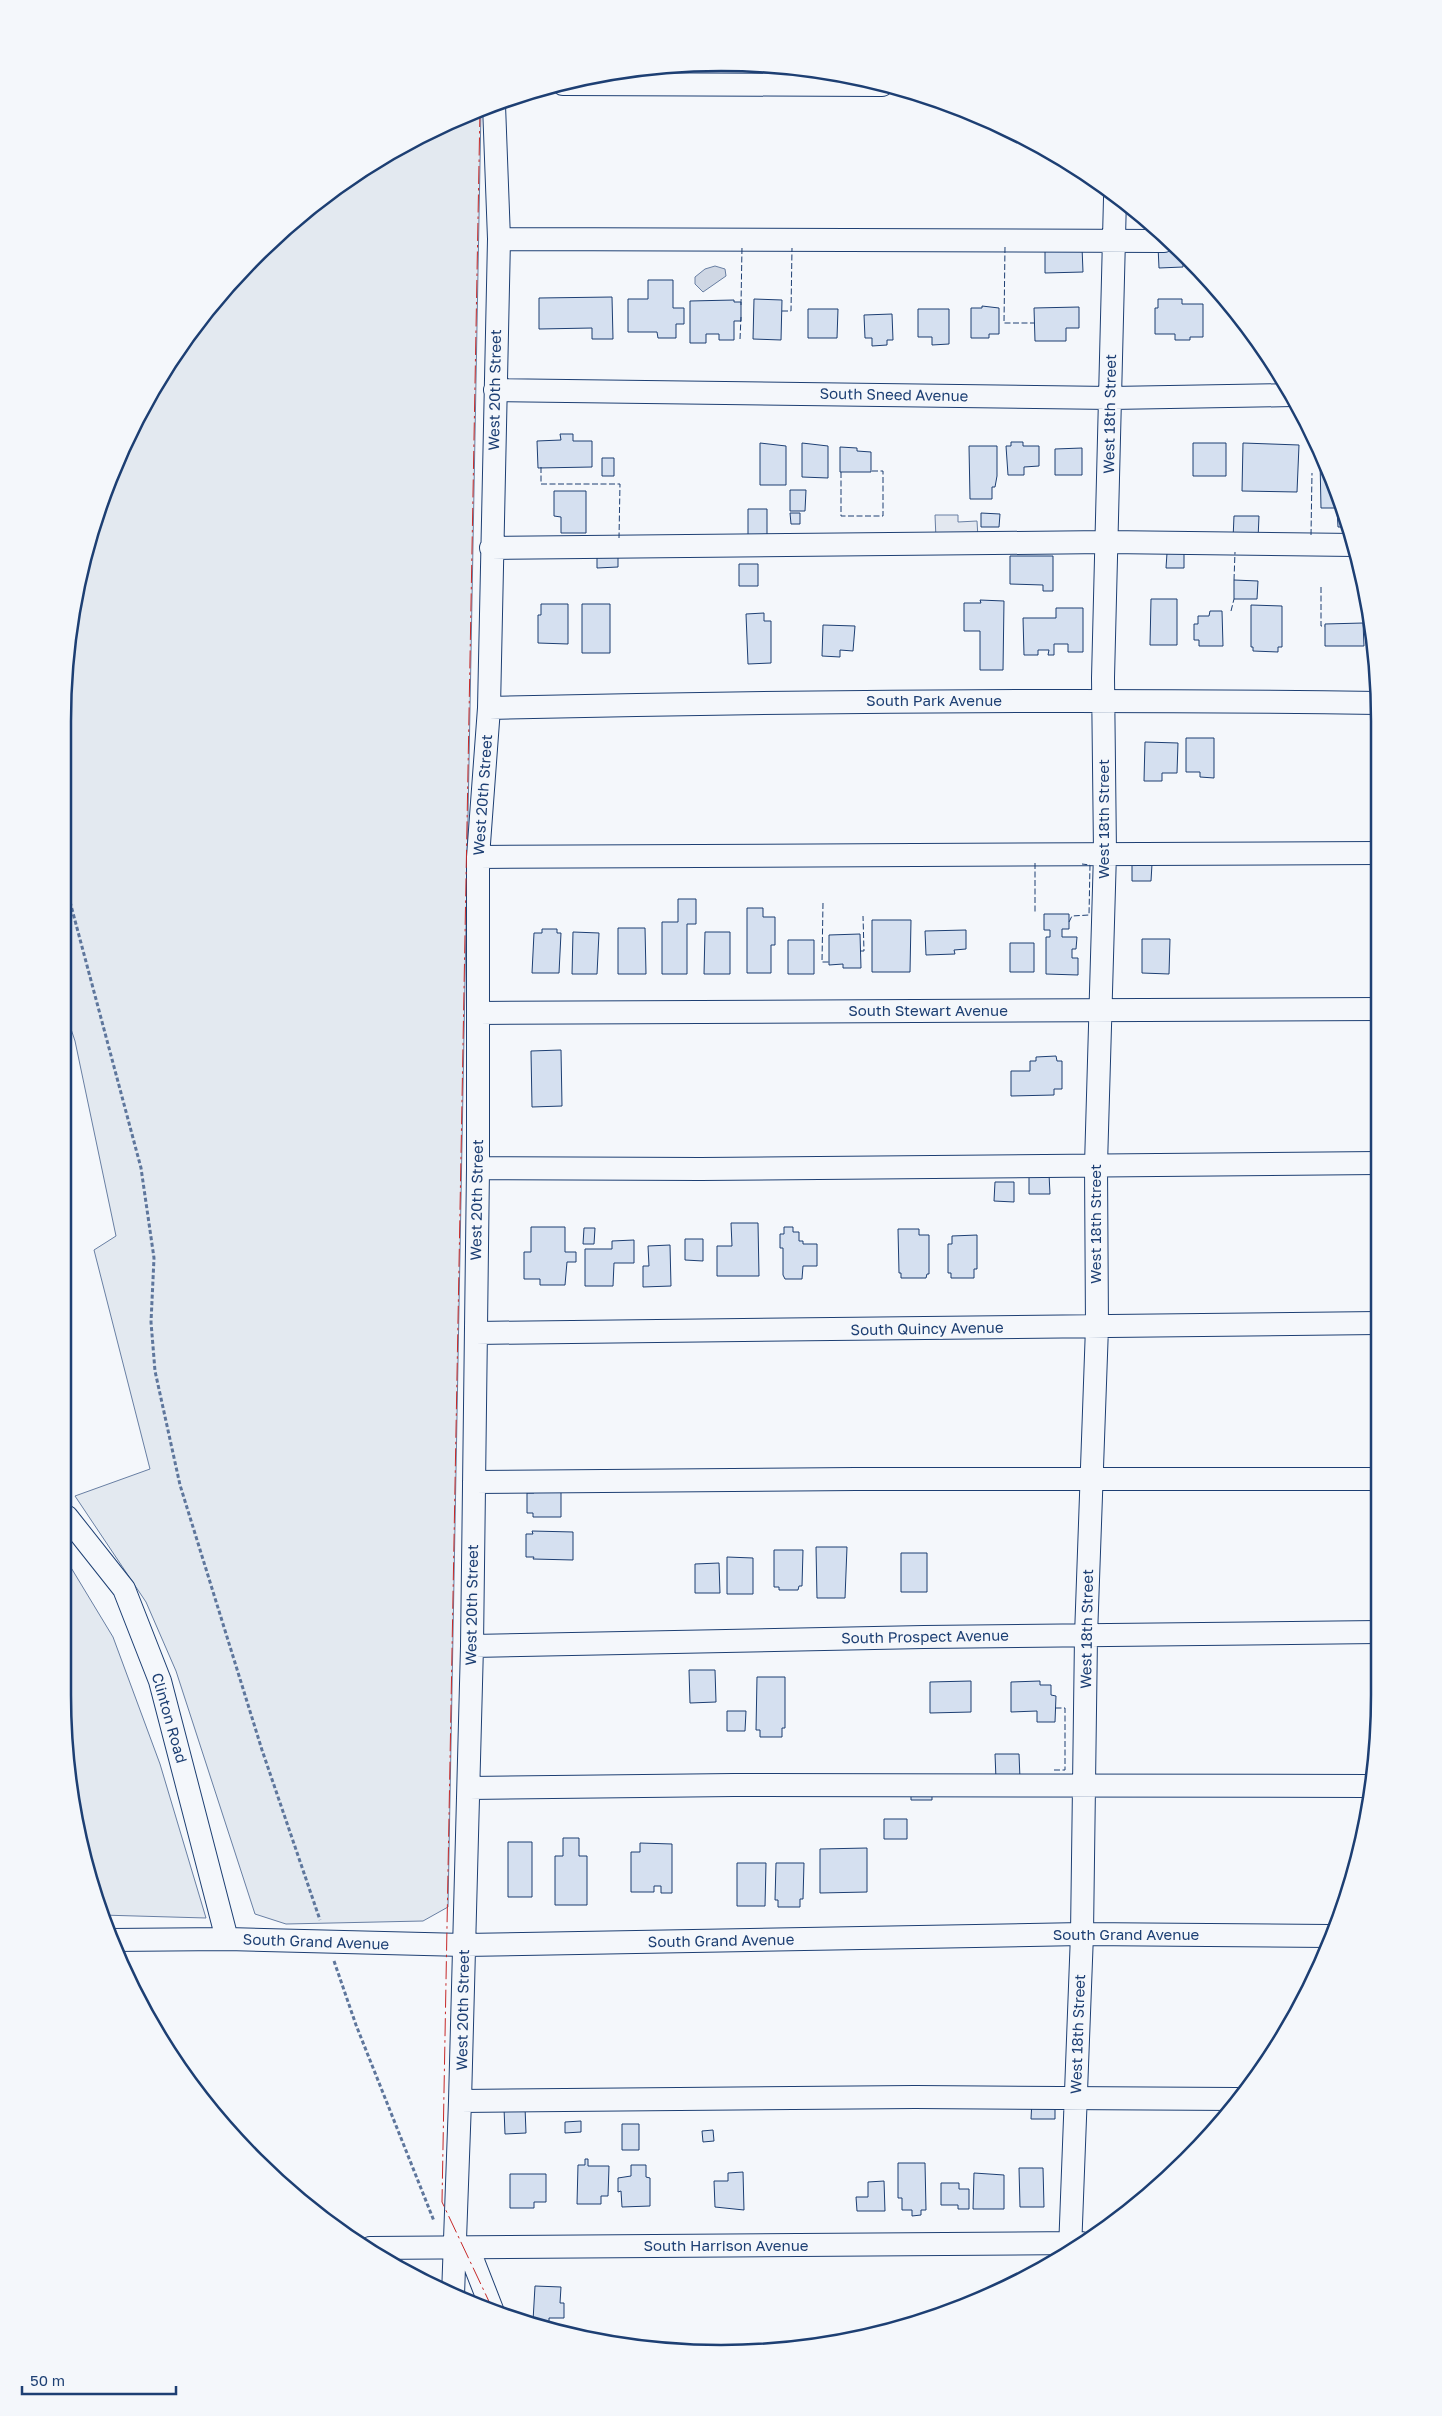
<svg xmlns="http://www.w3.org/2000/svg" width="1442" height="2416" font-family="'Golos Text',sans-serif">
	<style>
		.green { fill: #e3e9f0; stroke: #687fa3 }
		.parking { fill: #e3e8f0; stroke: #687fa3 }
		.water { fill: #cfd7e4; stroke: #687fa3 }
		.building { fill: #d5e0f0; stroke: #1d3f73 }
		.lines { fill: none; stroke-linecap: round; stroke-linejoin: round }
		.minor-casing { stroke: #1d3f73; stroke-width: 24 }
		.path { stroke: #5e769c; stroke-width: 3; stroke-dasharray: 4 2.5; stroke-linecap: butt }
		.minor { stroke: #f4f7fb; stroke-width: 22 }
		.fence { stroke: #1d3f73; stroke-width: 1; stroke-dasharray: 6 2.5; stroke-linecap: butt }
		.power { stroke: #c62828; stroke-width: 1; stroke-dasharray: 18 4 2.5 4; stroke-linecap: butt }
		.labels { text-anchor: middle; stroke-width: 4; stroke-linejoin: round; paint-order: stroke }
		.street-label { font-size: 15px; fill: #1d3f73; stroke: #f4f7fb }
		.rim { fill: none; stroke: #1d3f73; stroke-width: 2.5 }
	</style>
	<rect width="100%" height="100%" fill="#f4f7fb"/>
	<path class="green" d="M481 109 448 1907 423 1921 286 1924 255 1914 176 1671 146 1602 75 1496 150 1469 94 1250 116 1236 75 1041 65 1011 64 678 98 509 174 355 256 255 355 173 469 113Z
		M67 1561 113 1637 160 1764 206 1918 101 1915 97 1906 68 1781Z"/>
	<path class="parking" d="M935 515H958V522L977 521 978 538 936 539Z"/>
	<path class="water" d="M715 266 725 269 726 276 703 292 695 284V277L705 269Z"/>
	<path class="building" d="M1158 246H1169L1183 257V267L1159 268Z
		M1082 247 1083 272 1045 273V248Z
		M648 280H673V308H684V324H676V338H658L657 332H628V299H648Z
		M612 297 613 339H592V328L539 329V298Z
		M754 299 782 300 781 340 753 339Z
		M1158 299H1182V304H1203V337H1190V340H1175V334H1155V308H1158Z
		M734 300V302H741V321H734V340H719V334H706V343H690V301Z
		M982 306 999 308V334H989V338H971V308H982Z
		M1079 307V328H1066V341H1035L1034 308Z
		M808 309H838L837 338H808Z
		M918 309H949V344L932 345V337H918Z
		M892 314 893 340H887V345L872 346V338H865L864 315Z
		M560 434H573V441H592V467L538 468 537 441 561 440Z
		M1011 442H1023V446H1039V466L1024 467V475H1008L1006 446H1011Z
		M760 443 786 446V485H760Z
		M802 443 828 446V478L802 477Z
		M1193 443H1226V476H1193Z
		M1243 443 1299 445 1297 492 1242 491Z
		M969 446H997V476L995 487H992V499H970Z
		M840 447 857 448V451L871 452V472H840Z
		M1082 448V475H1055V449Z
		M602 458H614V476H602Z
		M1320 460 1347 527H1338L1337 508H1321Z
		M790 490H806L805 511H790Z
		M554 491H586V533H561V517L554 516Z
		M748 509H767V536H748Z
		M790 513H800V524H791Z
		M981 513 1000 514 999 527H981Z
		M1234 516H1259L1258 539H1233Z
		M1167 553H1184V568H1166Z
		M597 555H618V567L597 568Z
		M1010 556H1053V591H1043V585L1010 584Z
		M739 564H758V586H739Z
		M1234 580 1258 581 1257 599H1234Z
		M1151 599H1177V645H1150Z
		M980 600 1004 601 1003 670H980V631H964V603H981Z
		M541 604H568V644L538 643V615H541Z
		M582 604H610V653H582Z
		M1251 605 1282 606V647H1278V652L1253 651V647H1251Z
		M1056 608H1083V652H1068V644H1054V655H1048L1049 650H1038V655H1024L1023 618H1056Z
		M1210 611H1222L1223 646H1199V640H1194V624H1198V616H1209Z
		M764 613V621H771V663L748 664 746 614Z
		M1363 623 1364 646H1325V624Z
		M823 625 855 626 853 651 840 650V657L822 656Z
		M1186 738H1214V778L1200 777V772H1186Z
		M1145 742 1178 743 1177 773H1162V781H1144Z
		M1132 863 1152 864 1151 881H1132Z
		M678 899H696V924H687V974H662V922H678Z
		M747 908H763V917H775V945H771V973H747Z
		M1044 914H1069V929H1062V937H1077L1076 949H1072V958H1078V975L1046 974V937H1050V930H1044Z
		M872 920H911L910 972H872Z
		M618 928H645L646 974H618Z
		M542 929H557V933H561L559 973H532L534 933H542Z
		M966 930V949L954 950 955 954 926 955 925 931Z
		M573 932 599 933 597 974H572Z
		M705 932H730V974H704Z
		M860 934 861 968H843V964L829 965V935Z
		M1142 939H1170L1169 974 1142 973Z
		M788 940H814V974H788Z
		M1010 943H1034V972H1010Z
		M561 1050 562 1106 532 1107 531 1051Z
		M1056 1056 1057 1061H1062V1089H1054V1095L1011 1096V1071H1030V1061H1036V1057Z
		M1029 1174H1049L1050 1194H1029Z
		M995 1182H1014V1202L994 1201Z
		M731 1223H758L759 1276H717V1246H732Z
		M531 1227H565V1252H576V1262H567L565 1285H540V1279H524V1252H531Z
		M784 1227H793V1232H799V1241H803V1244H817V1266H803L802 1279H785L783 1275V1248H780V1234H784Z
		M584 1228H595L594 1244H583Z
		M898 1229H919V1235H929V1274H927L926 1278H901V1273H899Z
		M977 1235V1269H974V1278H951V1273H948V1244H952V1236Z
		M685 1239H703V1261L685 1260Z
		M634 1240V1263H614L613 1286H585V1249H612V1241Z
		M670 1245 671 1286 643 1287V1266H649L648 1246Z
		M534 1491H561V1517H533V1513H527V1493H534Z
		M532 1531 573 1532V1560L533 1559 534 1557H526V1534H533Z
		M816 1547H847L845 1598H817Z
		M774 1550H803L802 1586H799L798 1590H779V1587H774Z
		M901 1553H927V1592H901Z
		M727 1557 753 1558V1594H727Z
		M719 1563 720 1593H695V1564Z
		M689 1670H715L716 1702 690 1703Z
		M757 1677H785V1728H782V1737H760V1730H756Z
		M971 1681V1712L930 1713V1682Z
		M1040 1681V1685H1051V1695L1056 1696 1055 1722H1037V1711L1011 1712V1682Z
		M727 1711H746L745 1731H727Z
		M995 1754H1019L1020 1779H996Z
		M911 1791H932V1800H911Z
		M884 1819H907V1839H884Z
		M563 1838H579V1856H587V1905H555V1856H563Z
		M508 1842H532V1897H508Z
		M640 1843 672 1844V1893H661V1886H654V1892H631V1852H640Z
		M867 1848V1892L820 1893V1849Z
		M737 1863H766L765 1906H737Z
		M776 1863H804L803 1899H800V1907H778V1900H775Z
		M1032 2100H1055V2119H1031Z
		M525 2107 526 2133 505 2134 504 2108Z
		M581 2121V2132L565 2133V2122Z
		M622 2124H639V2150H622Z
		M713 2130 714 2141 703 2142 702 2131Z
		M585 2159H588V2166H609L608 2196H601V2204H577L578 2165H585Z
		M898 2163H925L926 2210H921V2215L912 2216V2210H902V2198H898Z
		M631 2165H646V2177L650 2178V2206L622 2207 621 2191 618 2192V2178L631 2176Z
		M1019 2168H1043L1044 2207H1020Z
		M743 2172 744 2210 715 2207 714 2181H728V2173Z
		M974 2173 1004 2175V2209H973Z
		M510 2174H546V2202H534V2208H510Z
		M884 2181 885 2211H857L856 2197H868V2182Z
		M941 2183H959V2189H969V2209H958V2205H941Z
		M535 2286 561 2287 560 2303H564V2318H549V2322L533 2321Z"/>
	<g class="lines">
		<g class="minor-casing">
			<path id="minor" d="M563 84 882 85
				M499 239 1164 241
				M495 390 1111 398 1293 395
				M491 548 1107 542 1355 545
				M489 708C786 701 1082 699 1378 703
				M478 857 1378 853
				M478 1013 1378 1009
				M478 1168 701 1169 1378 1163
				M476 1333 1378 1323
				M474 1482 856 1479H1378
				M67 1517 124 1589 160 1681 227 1939
				M472 1646 924 1637 1378 1632
				M469 1788 734 1785 1369 1786
				M111 1940 227 1939 464 1945 1082 1934 1330 1936
				M460 2101 915 2097 1237 2099
				M370 2248 1081 2243
				M468 2248 493 2312
				M1070 2250 1082 1934 1086 1636 1097 1327 1096 1165 1105 853 1103 678 1115 198
				M453 2295 460 2101 472 1646 478 1168V857L489 708 499 239 494 105"/>
		</g>
		<path class="path" d="M65 883 141 1168 154 1258 151 1322 155 1371 180 1485 262 1750 320 1920
			M334 1961 356 2025 434 2221"/>
		<use href="#minor" class="minor"/>
		<path class="fence" d="M1005 247 1004 323H1034
			M741 305 742 247
			M782 311H791L792 248
			M740 339 741 317
			M541 467V484H620L619 538
			M841 472V516H883V471H871
			M1311 535 1312 473
			M1234 580 1235 552
			M1321 587V626H1325
			M1231 611 1234 599
			M1035 863V914
			M823 903 822 962H829
			M1069 922 1072 916 1089 915 1090 865 1082 864
			M860 951H864L863 916
			M1054 1770H1065V1708H1056"/>
		<path class="power" d="M480 109 442 2202 494 2312"/>
	</g>
	<g class="labels">
		<g class="street-label">
			<text transform="translate(495 390) rotate(-89)" y="5">West 20th Street</text>
			<text transform="translate(894 395) rotate(1)" y="5">South Sneed Avenue</text>
			<text transform="translate(1110 414) rotate(-89)" y="5">West 18th Street</text>
			<text x="934" y="706">South Park Avenue</text>
			<text transform="translate(483 795) rotate(-86)" y="5">West 20th Street</text>
			<text transform="translate(1104 819) rotate(-90)" y="5">West 18th Street</text>
			<text x="928" y="1016">South Stewart Avenue</text>
			<text transform="translate(477 1200) rotate(-89)" y="5">West 20th Street</text>
			<text transform="translate(1096 1224) rotate(-90)" y="5">West 18th Street</text>
			<text transform="translate(927 1329) rotate(-1)" y="5">South Quincy Avenue</text>
			<text transform="translate(472 1605) rotate(-89)" y="5">West 20th Street</text>
			<text transform="translate(1087 1629) rotate(-89)" y="5">West 18th Street</text>
			<text transform="translate(925 1637) rotate(-1)" y="5">South Prospect Avenue</text>
			<text transform="translate(169 1718) rotate(74)" y="5">Clinton Road</text>
			<text x="1126" y="1940">South Grand Avenue</text>
			<text transform="translate(721 1941) rotate(-1)" y="5">South Grand Avenue</text>
			<text transform="translate(316 1942) rotate(2)" y="5">South Grand Avenue</text>
			<text transform="translate(463 2010) rotate(-89)" y="5">West 20th Street</text>
			<text transform="translate(1078 2034) rotate(-88)" y="5">West 18th Street</text>
			<text x="726" y="2251">South Harrison Avenue</text>
		</g>
	</g>
	<path d="M0 0H1442V2416H0ZM721 71H721A650 650 0 0 1 1371 721V1695A650 650 0 0 1 721 2345H721A650 650 0 0 1 71 1695V721A650 650 0 0 1 721 71Z" fill="#f4f7fb" fill-rule="evenodd"/>
	<path class="rim" d="M721 71H721A650 650 0 0 1 1371 721V1695A650 650 0 0 1 721 2345H721A650 650 0 0 1 71 1695V721A650 650 0 0 1 721 71Z"/>
	<path d="M22 2386v8h154v-8" fill="none" stroke="#1d3f73" stroke-width="2.5"/>
	<text x="30" y="2386" font-size="15" fill="#1d3f73" stroke="#f4f7fb" stroke-width="4" paint-order="stroke">50 m</text>
</svg>
